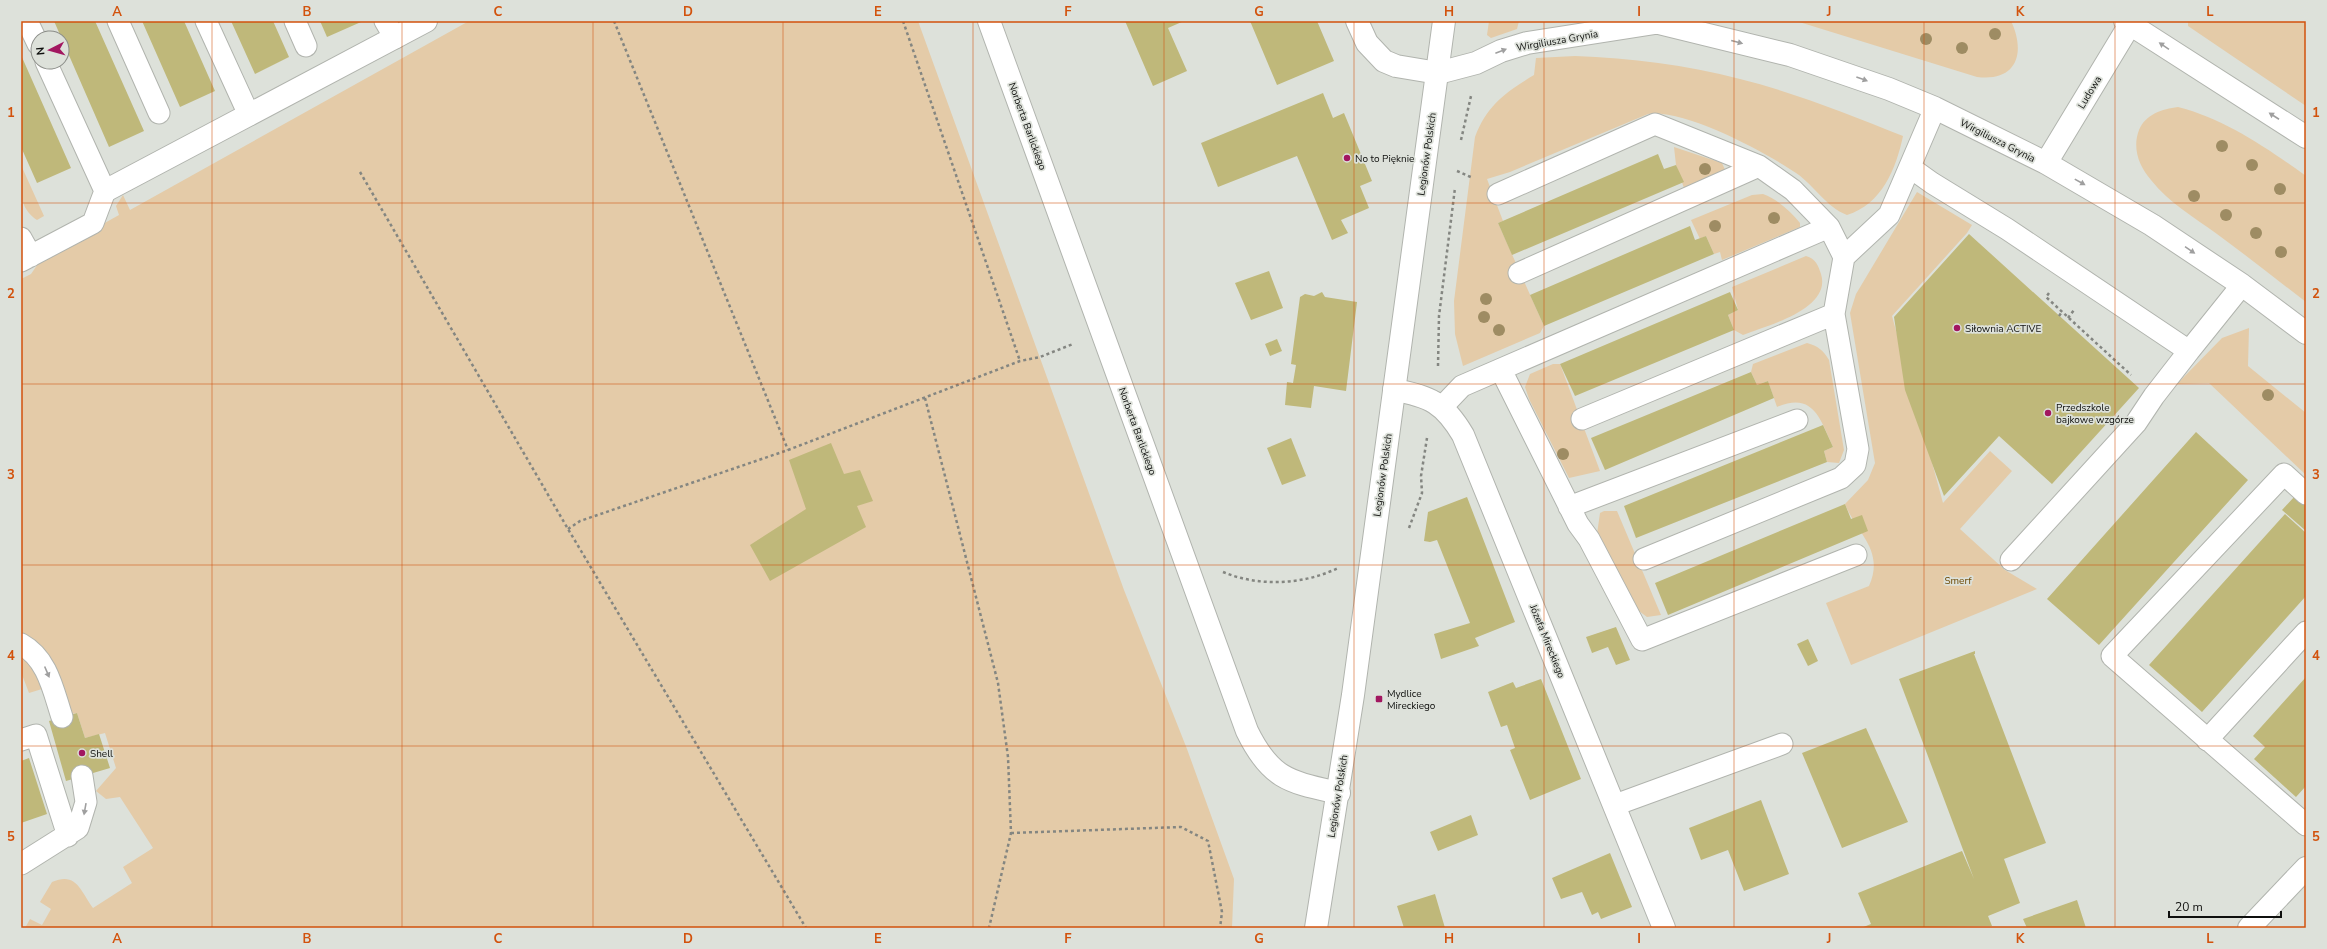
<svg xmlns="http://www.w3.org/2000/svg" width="2327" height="949" font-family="'Nunito Sans',sans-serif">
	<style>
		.green { fill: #e4cba8 }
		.building { fill: #bfb87a }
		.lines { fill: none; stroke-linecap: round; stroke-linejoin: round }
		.lane-casing { stroke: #b1b4ae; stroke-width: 23 }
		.street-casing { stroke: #b1b4ae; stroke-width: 24 }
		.secondary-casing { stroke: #b1b4ae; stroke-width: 24 }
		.path { stroke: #848681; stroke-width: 2.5; stroke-dasharray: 3 3; stroke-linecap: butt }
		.lane { stroke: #fff; stroke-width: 21 }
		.street { stroke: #fff; stroke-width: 22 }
		.secondary { stroke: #fff; stroke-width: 22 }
		.tree { fill: #9e8c63 }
		.oneway { fill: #9f9f9f }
		.grid { fill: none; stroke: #d2520c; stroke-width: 1; stroke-opacity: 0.55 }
		.poi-dot { fill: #a21760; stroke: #dde1da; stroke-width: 1.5 }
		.labels { text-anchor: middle; stroke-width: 3.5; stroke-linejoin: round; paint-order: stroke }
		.street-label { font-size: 10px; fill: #0f100e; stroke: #dde1da }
		.poi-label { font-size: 10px; fill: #0f100e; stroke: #dde1da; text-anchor: start }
		.park-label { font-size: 10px; fill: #6b4701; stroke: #dde1da }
		.neatline { fill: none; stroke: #d2520c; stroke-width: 1.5 }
		.grid-label { font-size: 13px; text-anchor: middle; font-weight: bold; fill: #d2520c }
	</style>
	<rect width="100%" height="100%" fill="#dde1da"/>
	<path class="green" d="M469 21H918L1124 590 1187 749 1234 879 1232 928H25L30 919 42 925 51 909 40 902 52 882C77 871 81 892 93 908L132 883 123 867 153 848 120 797 106 799 96 791 116 768 105 733 85 738 77 713 72 714C62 682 55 648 21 633V279L31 274 42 258 119 215 116 206 123 195 130 210Z
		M1489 21H1519L1517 29 1491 38 1487 35Z
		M1796 21H2011C2026 53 2017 82 1977 77Z
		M2188 21H2306V106L2188 26Z
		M1575 56C1631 58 1686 65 1740 79 1796 93 1850 115 1903 136 1896 169 1882 204 1847 215 1826 207 1814 185 1796 173 1765 152 1685 109 1648 114L1510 172 1487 179 1503 221 1498 223 1544 326 1540 333 1463 366 1455 334 1454 301 1475 137C1487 105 1506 92 1534 75L1536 58Z
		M2178 107C2225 119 2267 148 2306 176V302C2276 279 2247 256 2217 234 2194 217 2169 203 2151 180 2139 166 2132 148 2139 130 2146 114 2162 109 2178 107Z
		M1674 147 1722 163 1726 172 1685 191 1676 165Z
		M21 165 44 216 37 220C17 207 21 186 21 165Z
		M1917 192 1972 225 1967 233 1892 316 1943 503 1990 451 2012 471 1960 529 2005 570 2037 589 1851 665 1826 603 1869 586C1885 550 1857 534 1845 504L1868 480 1875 463 1850 313 1856 294Z
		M1763 194C1777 199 1790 211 1800 223V227L1722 260 1720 252 1714 254 1706 236 1700 239 1691 220 1752 195Z
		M1806 256C1816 259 1818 265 1821 274 1832 309 1766 326 1743 335L1734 330 1728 315 1738 310 1732 287Z
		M2249 328 2248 366 2306 413V475L2209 383 2177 384 2222 338Z
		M1807 343C1818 346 1823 350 1829 360L1844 450 1839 463 1827 462 1824 451 1833 447C1820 418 1813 392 1777 407L1768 381 1757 385 1751 372 1753 364Z
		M1553 364H1560L1600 471 1569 478 1529 399 1525 387 1530 374Z
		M1604 511H1617L1661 615 1647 617 1635 608 1597 534 1600 513Z
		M21 656 32 666 42 689 29 693 21 672Z"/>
	<path class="building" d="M54 21H95L144 131 109 147Z
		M142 21H184L215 91 180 107Z
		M231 21H273L289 57 255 74Z
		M320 21H360L361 22 327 37Z
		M1125 21H1184L1168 28 1187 71 1153 86Z
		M1250 21H1317L1334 61 1277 85Z
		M21 55 71 168 37 183 21 147Z
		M1323 93 1333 118 1344 113 1372 181 1360 186 1369 208 1341 220 1348 233 1332 240 1297 156 1218 187 1201 143Z
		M1658 154 1664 169 1676 165 1684 182 1512 255 1498 223Z
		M1690 226 1695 240 1706 236 1714 254 1544 326 1530 295Z
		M1969 234 2139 388 2052 484 1999 436 1944 496 1905 390 1894 317Z
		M1269 271 1283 308 1251 320 1235 283Z
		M1322 292 1325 297 1357 302 1346 391 1314 386 1311 408 1285 405 1287 382 1293 383 1296 365 1291 364 1300 297 1305 294 1314 296Z
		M1730 292 1738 310 1728 315 1734 330 1575 396 1560 364Z
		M1277 339 1282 351 1270 356 1265 344Z
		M1751 372 1757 385 1768 381 1774 398 1605 470 1591 438Z
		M1823 425 1833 447 1824 451 1827 462 1636 538 1624 506Z
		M2196 432 2248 480 2099 645 2047 599Z
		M1291 438 1306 476 1282 485 1267 448Z
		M831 443 844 474 860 470 873 501 857 506 866 527 770 581 750 545 806 509 789 460Z
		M2295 496 2306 505V531L2282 510Z
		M1467 497 1515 622 1475 638 1479 646 1441 659 1434 634 1470 623 1437 540 1430 542 1424 541 1428 512Z
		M1845 504 1851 519 1862 515 1868 531 1668 615 1655 583Z
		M2285 514 2306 533V596L2202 712 2149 665Z
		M1616 627 1630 660 1616 665 1608 647 1592 653 1586 637Z
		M1808 639 1818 661 1808 666 1797 644Z
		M1975 651V654H1974L2046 843 2004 859 2020 903 1988 916 1992 926 1861 928 1871 924 1858 893 1962 851 1974 879 1899 679Z
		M2306 677V786L2296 797 2254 759 2265 747 2253 736Z
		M1541 679 1581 779 1530 800 1510 750 1515 748 1507 725 1501 727 1488 692 1513 682 1516 688Z
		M77 713 85 738 99 734 110 768 66 781 49 721Z
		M1866 728 1908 822 1842 848 1802 753Z
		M29 758 47 814 21 823V761Z
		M1761 800 1789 874 1744 891 1728 850 1701 860 1689 828Z
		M1471 815 1478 835 1438 851 1430 832Z
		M1610 853 1632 907 1601 919 1598 912 1592 915 1582 892 1561 899 1552 878Z
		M1435 894 1445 928H1404L1397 906Z
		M2077 900 2086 928H2027L2023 919Z"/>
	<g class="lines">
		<g class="lane-casing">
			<path id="lane" d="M27 21 38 44
				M118 21 159 113
				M206 21 249 115
				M295 21 306 46
				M385 21 395 38
				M1911 168 1932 183 2007 229 2189 351 2154 396 2136 423 2011 560
				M1498 194 1655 124 1759 166 1793 190 1829 227 1844 257 1834 314 1858 449 1855 465 1841 478 1644 559
				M21 238 31 256
				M1844 257 1889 215 1935 108
				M21 261 93 223 105 191 46 62
				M1519 273 1759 166
				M2189 351 2242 285
				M1501 370 1578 524 1589 539 1642 640 1856 555
				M1442 407 1462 386 1829 227
				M1582 419 1834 314
				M2306 494 2284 474 2112 656 2306 825
				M1569 507 1797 420
				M21 644C48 659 53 690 62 717
				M21 740 36 735 68 836
				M2207 740 2306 632
				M1615 805 1782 744
				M21 864 78 828 86 802 82 776"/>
		</g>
		<g class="street-casing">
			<path id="street" d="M989 21 1247 731C1271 780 1290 782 1339 793
				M1357 21 1367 43 1384 61 1396 66 1438 73 1476 63 1501 51 1527 43 1655 23
				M1651 21 1790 55 1889 89 1935 108 2046 163 2152 225 2242 285 2306 333
				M2125 21 2306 137
				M2046 163 2132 21
				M105 191 426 21
				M1394 390C1430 396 1444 403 1463 435L1664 928
				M2249 928 2306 868"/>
		</g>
		<g class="secondary-casing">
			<path id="secondary" d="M1316 928 1353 695 1444 21"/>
		</g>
		<path class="path" d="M614 21 788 450
			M903 21 1020 361
			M1461 140 1471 96
			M1457 171 1473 178
			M360 172 568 529 806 928
			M2049 293 2046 297 2131 375
			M2059 316 2062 312
			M2068 318 2074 310
			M1438 366 1439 316 1455 188
			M925 398 998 683 1008 757 1011 833 989 928
			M1409 528 1422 493 1421 476 1427 438
			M568 529 580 521 788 450 1020 361 1040 357 1073 344
			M1223 572C1259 587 1303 585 1338 568
			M1011 833 1181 827 1208 841 1222 912 1220 928"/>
		<use href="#lane" class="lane"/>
		<use href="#street" class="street"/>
		<use href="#secondary" class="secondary"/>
	</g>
	<g class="tree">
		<circle cx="1995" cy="34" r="6"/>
		<circle cx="1926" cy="39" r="6"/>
		<circle cx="1962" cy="48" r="6"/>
		<circle cx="2222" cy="146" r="6"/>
		<circle cx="2252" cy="165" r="6"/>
		<circle cx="1705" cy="169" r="6"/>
		<circle cx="2280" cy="189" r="6"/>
		<circle cx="2194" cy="196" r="6"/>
		<circle cx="2226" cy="215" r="6"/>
		<circle cx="1774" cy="218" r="6"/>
		<circle cx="1715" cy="226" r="6"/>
		<circle cx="2256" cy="233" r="6"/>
		<circle cx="2281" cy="252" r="6"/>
		<circle cx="1486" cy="299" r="6"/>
		<circle cx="1484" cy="317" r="6"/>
		<circle cx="1499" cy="330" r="6"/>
		<circle cx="2268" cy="395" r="6"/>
		<circle cx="1563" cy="454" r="6"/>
	</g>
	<defs><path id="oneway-solid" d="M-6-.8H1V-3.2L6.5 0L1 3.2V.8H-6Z"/></defs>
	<g class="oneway">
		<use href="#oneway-solid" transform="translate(1737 42) rotate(15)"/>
		<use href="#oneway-solid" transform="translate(2164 46) rotate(-146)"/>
		<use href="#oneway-solid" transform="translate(1501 51) rotate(-21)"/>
		<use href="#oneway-solid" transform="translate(1862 79) rotate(20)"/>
		<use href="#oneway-solid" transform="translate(2274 116) rotate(-147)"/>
		<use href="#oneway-solid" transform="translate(2080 182) rotate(29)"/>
		<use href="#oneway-solid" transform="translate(2190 250) rotate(34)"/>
		<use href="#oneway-solid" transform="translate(47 672) rotate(67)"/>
		<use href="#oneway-solid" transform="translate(85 809) rotate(100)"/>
	</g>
	<path class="grid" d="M212 21V928M402 21V928M593 21V928M783 21V928M973 21V928M1164 21V928M1354 21V928M1544 21V928M1734 21V928M1924 21V928M2115 21V928M21 203H2306M21 384H2306M21 565H2306M21 746H2306"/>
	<g class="poi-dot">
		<circle cx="1347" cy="158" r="4"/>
		<circle cx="1957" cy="328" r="4"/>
		<circle cx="2048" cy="413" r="4"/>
		<rect x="1375" y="695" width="8" height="8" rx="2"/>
		<circle cx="82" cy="753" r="4"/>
	</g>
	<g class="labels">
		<g class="street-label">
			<text transform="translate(1557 40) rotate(-10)" y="4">Wirgiliusza Grynia</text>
			<text transform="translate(2089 92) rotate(-59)" y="4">Ludowa</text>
			<text transform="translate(1028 126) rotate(70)" y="4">Norberta Barlickiego</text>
			<text transform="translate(1998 140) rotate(27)" y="4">Wirgiliusza Grynia</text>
			<text transform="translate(1426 154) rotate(-82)" y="4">Legionów Polskich</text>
			<text transform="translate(1138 431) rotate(70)" y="4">Norberta Barlickiego</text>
			<text transform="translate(1382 475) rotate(-82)" y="4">Legionów Polskich</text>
			<text transform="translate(1548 641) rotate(68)" y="4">Józefa Mireckiego</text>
			<text transform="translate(1337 796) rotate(-81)" y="4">Legionów Polskich</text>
		</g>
		<g class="poi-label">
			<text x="1355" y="162">No to Pięknie</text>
			<text x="1965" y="332">Siłownia ACTIVE</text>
			<text x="2056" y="411">Przedszkole<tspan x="2056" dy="12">bajkowe wzgórze</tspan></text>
			<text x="1387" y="697">Mydlice<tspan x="1387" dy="12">Mireckiego</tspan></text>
			<text x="90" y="757">Shell</text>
		</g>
		<g class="park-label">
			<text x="1958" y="584">Smerf</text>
		</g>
	</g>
	<rect width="2327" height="949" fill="none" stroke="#dde1da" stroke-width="44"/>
	<g transform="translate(50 50) rotate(264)"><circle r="19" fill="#dde1da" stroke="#8b8d88"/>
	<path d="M0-3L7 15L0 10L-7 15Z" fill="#a21760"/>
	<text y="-6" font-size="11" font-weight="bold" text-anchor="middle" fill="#0f100e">N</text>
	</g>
	<path d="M2169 911v6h112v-6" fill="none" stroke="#0f100e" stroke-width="2"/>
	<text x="2175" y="911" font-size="12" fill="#0f100e" stroke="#dde1da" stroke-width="3" paint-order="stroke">20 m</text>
	<rect x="22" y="22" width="2283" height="905" class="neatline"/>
	<g class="grid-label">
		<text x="117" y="16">A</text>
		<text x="307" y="16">B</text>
		<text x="498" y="16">C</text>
		<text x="688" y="16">D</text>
		<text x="878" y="16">E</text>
		<text x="1068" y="16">F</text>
		<text x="1259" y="16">G</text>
		<text x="1449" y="16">H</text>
		<text x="1639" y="16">I</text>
		<text x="1829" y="16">J</text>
		<text x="2020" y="16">K</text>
		<text x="2210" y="16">L</text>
		<text x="11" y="117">1</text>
		<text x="2316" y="117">1</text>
		<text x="11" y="298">2</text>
		<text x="2316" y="298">2</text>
		<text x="11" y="479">3</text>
		<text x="2316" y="479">3</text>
		<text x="11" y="660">4</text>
		<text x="2316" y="660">4</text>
		<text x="11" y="841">5</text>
		<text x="2316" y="841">5</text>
		<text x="117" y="943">A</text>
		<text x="307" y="943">B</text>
		<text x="498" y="943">C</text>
		<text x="688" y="943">D</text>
		<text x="878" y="943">E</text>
		<text x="1068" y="943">F</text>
		<text x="1259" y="943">G</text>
		<text x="1449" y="943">H</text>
		<text x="1639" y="943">I</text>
		<text x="1829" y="943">J</text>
		<text x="2020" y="943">K</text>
		<text x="2210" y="943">L</text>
	</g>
</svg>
